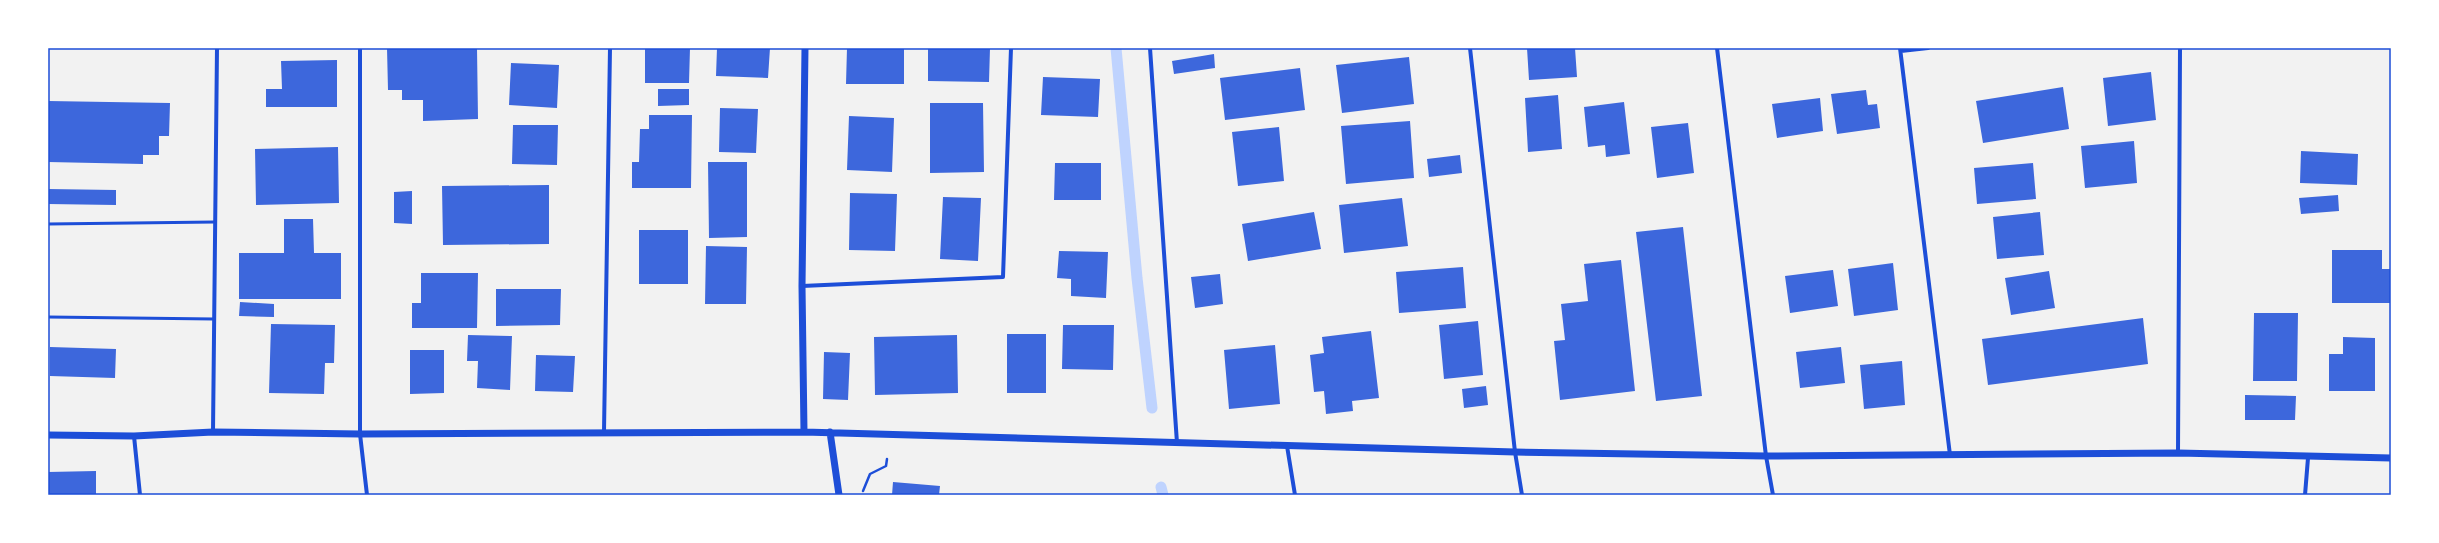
<svg xmlns="http://www.w3.org/2000/svg" width="2439" height="543" font-family="Rubik,sans-serif">
	<style>
		.lines { fill: none; stroke-linecap: round; stroke-linejoin: round }
		.stream { stroke: #bfd3fe; stroke-width: 11 }
		.building { fill: #3d67dc }
		.path { stroke: #1d4ed8; stroke-width: 2.5 }
		.service { stroke: #1d4ed8; stroke-width: 3 }
		.minor { stroke: #1d4ed8; stroke-width: 4 }
		.tertiary { stroke: #1d4ed8; stroke-width: 7 }
		.neatline { fill: none; stroke: #1d4ed8; stroke-width: 1.5 }
	</style>
	<rect width="100%" height="100%" fill="#f2f2f2"/>
	<g class="lines">
		<path class="stream" d="M1116 48 1137 278 1152 408
			M1161 487 1163 495"/>
	</g>
	<path class="building" d="M387 48H477L478 119 423 121V100H402V90H388Z
		M645 48H690L689 83H645Z
		M717 48H770L768 78 716 76Z
		M847 48H904V84H846Z
		M928 48H990L989 82 928 81Z
		M1527 48H1575L1577 77 1529 80Z
		M1214 54 1215 68 1174 74 1172 61Z
		M1409 57 1414 104 1342 113 1336 65Z
		M337 60V107H266V89H282L281 61Z
		M511 63 559 65 557 108 509 105Z
		M1300 68 1305 110 1225 120 1220 78Z
		M2151 72 2156 120 2108 126 2103 78Z
		M1043 77 1100 79 1098 117 1041 115Z
		M2063 87 2069 129 1983 143 1976 101Z
		M658 89H689V105L658 106Z
		M1866 90 1868 105 1877 104 1880 128 1837 134 1831 94Z
		M1558 95 1562 149 1528 152 1525 98Z
		M1820 98 1823 131 1777 138 1772 104Z
		M48 101 170 103 169 136H159V155H143V164L48 162Z
		M1624 102 1630 154 1606 157 1605 145 1588 147 1584 107Z
		M930 103H983L984 172 930 173Z
		M720 108 758 109 756 153 719 152Z
		M649 115H692L691 188H632V162H639L640 129H649Z
		M849 116 894 118 892 172 847 170Z
		M1410 121 1414 178 1346 184 1341 126Z
		M1688 123 1694 173 1657 178 1651 127Z
		M513 125H558L557 165 512 164Z
		M1279 127 1284 181 1238 186 1232 132Z
		M2134 141 2137 183 2085 188 2081 146Z
		M338 147 339 203 256 205 255 149Z
		M2301 151 2358 154 2357 185 2300 183Z
		M1460 155 1462 173 1429 177 1427 159Z
		M708 162H747V237L709 238Z
		M1055 163H1101V200H1054Z
		M2033 163 2036 199 1977 204 1974 168Z
		M549 185V244L443 245 442 186Z
		M48 189 116 190V205L48 204Z
		M412 191V224L394 223V192Z
		M850 193 897 194 895 251 849 250Z
		M2338 195 2339 211 2301 214 2299 198Z
		M943 197 981 198 978 261 940 259Z
		M1402 198 1408 246 1344 253 1339 205Z
		M1314 212 1321 249 1248 261 1242 224Z
		M2040 212 2044 255 1997 259 1993 217Z
		M284 219H313L314 253H341V299H239V253H284Z
		M1683 227 1702 396 1656 401 1636 232Z
		M639 230H688V284H639Z
		M706 246 747 247 746 304H705Z
		M2332 250H2382V269H2391V303H2332Z
		M1059 251 1108 252 1106 298 1071 296V279L1057 278Z
		M1621 260 1635 391 1560 400 1554 341 1565 340 1561 304 1588 301 1584 264Z
		M1893 263 1898 310 1854 316 1848 269Z
		M1463 267 1466 308 1399 313 1396 272Z
		M1833 270 1838 306 1790 313 1785 276Z
		M2049 271 2055 308 2011 315 2005 278Z
		M421 273H478L477 328H412V303H421Z
		M1220 274 1223 304 1195 308 1191 277Z
		M496 289H561L560 325 496 326Z
		M240 302 274 304V317L239 316Z
		M2254 313H2298L2297 381H2253Z
		M2143 318 2148 364 1988 385 1982 339Z
		M1478 321 1483 375 1444 379 1439 325Z
		M271 324 335 325 334 363H325L324 394 269 393Z
		M1063 325H1114L1113 370 1062 369Z
		M1371 331 1379 398 1352 401 1353 411 1326 414 1324 391 1314 392 1310 355 1324 353 1322 337Z
		M1007 334H1046V393H1007Z
		M468 335 512 336 510 390 477 388 478 361H467Z
		M957 335 958 393 875 395 874 337Z
		M2343 337 2375 338V391H2329V354H2343Z
		M1275 345 1280 404 1229 409 1224 350Z
		M50 347 116 349 115 378 50 376Z
		M1841 347 1845 383 1800 388 1796 352Z
		M410 350H444V393L410 394Z
		M824 352 850 353 848 400 823 399Z
		M536 355 575 356 573 392 535 391Z
		M1902 361 1905 405 1864 409 1860 365Z
		M1486 386 1488 405 1464 408 1462 389Z
		M2245 395 2296 396 2295 420H2245Z
		M96 471V495H48V472Z
		M893 482 940 486 939 495H892Z"/>
	<g class="lines">
		<path class="path" d="M863 491 870 474 886 466 887 459"/>
		<path class="service" d="M48 224 215 222
			M48 317 214 319"/>
		<path class="minor" d="M360 48V434L367 495
			M1150 48 1177 443
			M1470 48 1515 452 1522 495
			M1717 48 1766 456 1773 495
			M1900 48 1950 455
			M1901 51 1928 48
			M802 286 1003 277 1011 48
			M213 432 217 48
			M604 432 610 48
			M134 436 140 495
			M1287 446 1295 495
			M2178 453 2180 48
			M2305 495 2308 458"/>
		<path class="tertiary" d="M804 432 802 286 805 48
			M830 432 839 495
			M48 435 134 436 213 432 360 434 804 432 1515 452 1766 456 2178 453 2391 458"/>
	</g>
	<rect width="2439" height="543" fill="none" stroke="#ffffff" stroke-width="98"/>
	<rect x="49" y="49" width="2341" height="445" class="neatline"/>
</svg>
